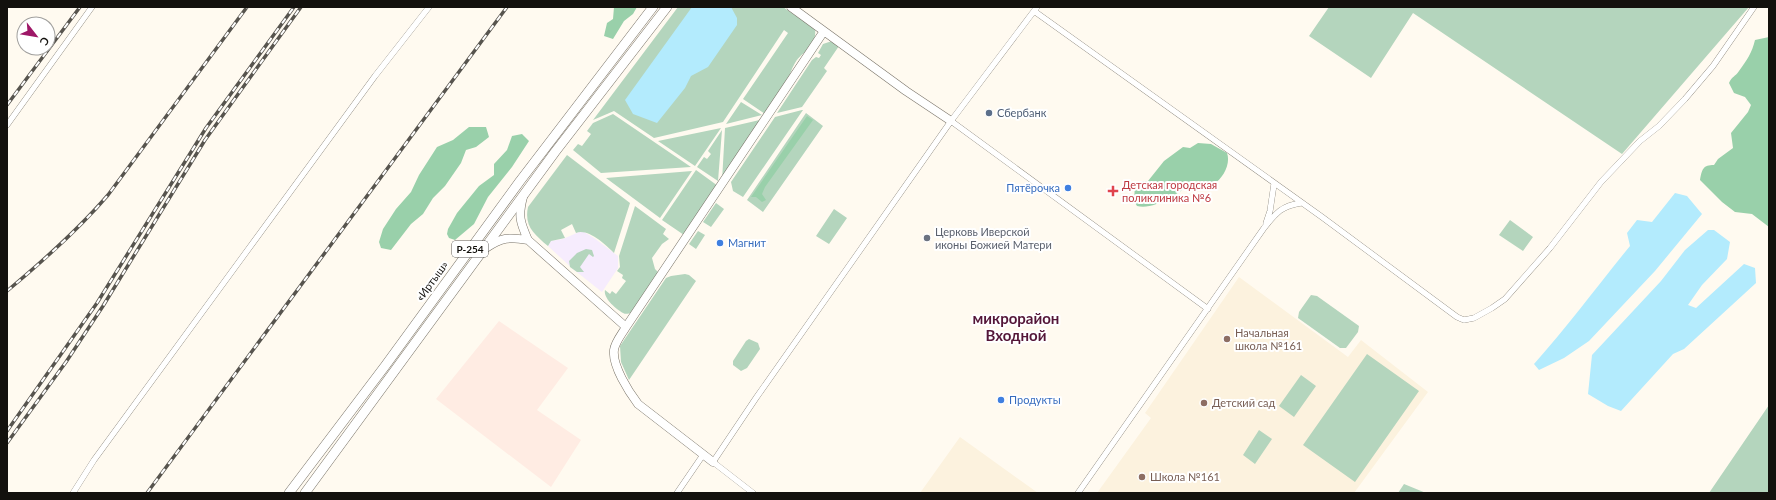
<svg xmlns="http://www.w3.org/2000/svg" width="1776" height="500" font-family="Lato,sans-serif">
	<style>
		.commercial { fill: #f6ecfd }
		.industrial { fill: #ffece3 }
		.built { fill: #fcf2de }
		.green { fill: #b4d5bd }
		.forest { fill: #99d0aa }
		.water { fill: #b3ebfd }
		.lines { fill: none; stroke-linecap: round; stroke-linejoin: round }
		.street-casing { stroke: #787267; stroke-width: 6 }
		.secondary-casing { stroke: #787267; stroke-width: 9 }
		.primary-casing { stroke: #787267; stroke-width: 10 }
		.street { stroke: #fff; stroke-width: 5.5 }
		.secondary { stroke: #fff; stroke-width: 8 }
		.primary { stroke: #fff; stroke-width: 9 }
		.rail-casing { stroke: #57544e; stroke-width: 3.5 }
		.rail { stroke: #fff; stroke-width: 2; stroke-dasharray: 6; stroke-linecap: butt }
		.service-dot { fill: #5c6f8a; stroke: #fff; stroke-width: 1.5 }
		.shop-dot { fill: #3f7fe0; stroke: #fff; stroke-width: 1.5 }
		.health-dot { fill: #e0444e; stroke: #fff; stroke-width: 1.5 }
		.worship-dot { fill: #6b7280; stroke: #fff; stroke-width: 1.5 }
		.education-dot { fill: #8d6e63; stroke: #fff; stroke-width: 1.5 }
		.labels { text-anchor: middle; stroke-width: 4; stroke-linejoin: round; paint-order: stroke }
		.shield { fill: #fff; stroke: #5a5856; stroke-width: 1 }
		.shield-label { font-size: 10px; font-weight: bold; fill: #13110d }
		.service-label { font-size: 11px; fill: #4e5e75; stroke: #fff; text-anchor: start }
		.health-label { font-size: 11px; fill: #be3a42; stroke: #fff; text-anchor: start }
		.shop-label { font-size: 11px; fill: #366cbe; stroke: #fff; text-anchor: start }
		.worship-label { font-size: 11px; fill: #5b616d; stroke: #fff; text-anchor: start }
		.street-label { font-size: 11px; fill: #13110d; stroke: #fff }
		.education-label { font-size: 11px; fill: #785e54; stroke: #fff; text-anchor: start }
		.district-label { font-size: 15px; font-weight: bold; fill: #541638; stroke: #fff }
	</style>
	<rect width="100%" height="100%" fill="#fffaf0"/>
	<path class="commercial" d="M579 232H584L594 238 618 256V268L602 292 573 269 548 246 551 241 563 239Z"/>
	<path class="industrial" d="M499 321 568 368 537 410 581 440 551 487 436 399Z"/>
	<path class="built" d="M1239 277 1348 357 1361 340 1428 392 1354 493H1097L1151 418 1145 413Z
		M960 437 1038 493H920Z"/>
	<path class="green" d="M678 7H783L815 29C817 48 803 50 795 63 791 69 790 76 786 83 780 93 772 103 765 114L743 99 788 33 784 30 723 122 654 138 614 111 593 120Z
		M1329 7H1749L1622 154 1413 13 1371 78 1309 36Z
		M832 41 839 46 824 68 827 71 802 107 777 113 812 60 816 57 819 58 821 55 818 53 823 44Z
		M741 102 762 115 726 124Z
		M802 110H803L743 197 733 191 731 182 775 117Z
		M806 113 823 126 763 212 747 200Z
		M613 114 691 167 601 173 573 150 578 144 582 146 591 134 587 131 593 123Z
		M764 119 722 181 725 128Z
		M721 128 695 166 658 141Z
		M722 130 718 181 697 167 704 157 707 159 711 154 708 151Z
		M567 155 630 203 614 253C606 245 588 228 576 233L572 224 561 230 565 238 551 241 548 246C534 234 524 226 528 207Z
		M696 170 718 186 684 235 662 220Z
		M692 171 660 218 606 178Z
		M716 203 724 209 711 227 703 222Z
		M635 206 666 229 663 234 669 239 662 244 652 258 655 269 659 273 633 312C629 313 627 315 623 313 616 309 603 298 605 290L610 294 612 291 616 294 626 281 622 278 623 275 617 271 620 267 619 256Z
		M834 209 847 218 829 244 816 236Z
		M1510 220 1533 237 1523 251 1499 235Z
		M698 231 705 235 696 249 689 244Z
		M586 249 592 250 594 256 593 257 589 254 580 267 584 272H577L570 267 569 261 577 253Z
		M685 274 689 275 696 281 629 380 621 362 620 346 666 278 671 276Z
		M1311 295 1317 296 1359 326 1358 332 1346 348H1340L1298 318 1299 312Z
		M749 339 758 343 760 349 747 368 741 371 733 365V361L746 341Z
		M1367 354 1419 391 1355 482 1303 445Z
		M1301 375 1316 386 1294 417 1279 406Z
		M1769 405V493H1709Z
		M1259 430 1272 439 1255 464 1243 455Z
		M1404 484 1426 493H1398Z"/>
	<path class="forest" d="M614 7H637L633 14 624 21 613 39 604 36 607 23 613 19Z
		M1769 37V227L1752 214 1735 212 1722 202 1700 180C1702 169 1703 165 1714 165L1718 159 1733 148 1731 133 1748 112 1751 105 1745 97 1734 93 1729 83C1732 76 1735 77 1739 71 1747 60 1752 53 1755 40Z
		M807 116 813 120 765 187 762 194 766 200 762 202 756 197H751Z
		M469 127H486L489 137 476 147 466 150 461 163 445 186 433 198 423 214 411 224 391 250 381 248 379 242 383 229 396 209 411 192 419 175 437 147 453 140Z
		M522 134 529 141 512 167 488 197 474 224 455 240 449 238 447 234 448 229 457 213 479 186 494 175V164L507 150 512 136Z
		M1198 143 1211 144 1227 153C1231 164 1223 178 1214 184L1194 181C1182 191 1154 211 1137 206L1134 201 1135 185 1139 182 1148 181 1164 161 1183 147 1190 148Z"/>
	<path class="water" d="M692 7H731L737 18V25L708 67 691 76 685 88 657 123 633 114 625 100Z
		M1675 193 1687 196 1702 214 1655 271 1589 341 1564 358 1539 370 1534 364C1568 326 1598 285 1630 246L1627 233 1637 220 1652 222Z
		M1708 230H1714L1730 242 1727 259 1702 285 1688 305 1696 308 1744 264 1755 268 1756 283 1684 349 1673 354 1621 411 1608 406 1588 394 1592 355 1661 281 1685 250Z"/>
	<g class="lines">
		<g class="street-casing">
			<path id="street" d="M1034 11 1322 217 1457 317 1464 320 1474 318 1492 308 1505 299 1550 248 1601 182 1640 141 1659 126 1685 99 1713 66 1754 7
				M951 121 1208 309
				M7 125 92 7
				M1266 223 1270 211 1274 184
				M73 493 94 460 375 76 429 7
				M677 493 703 455
				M753 493 713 462 756 398 951 121 1037 7
				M1078 493 1264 228C1276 213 1281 206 1301 203"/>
		</g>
		<g class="secondary-casing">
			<path id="secondary" d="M791 7 906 91 951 121
				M523 197C518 216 520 222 528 240L626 327
				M486 248C502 237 509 237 528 240
				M713 462 638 404C629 392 612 366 614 350 615 342 622 334 626 327L824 31"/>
		</g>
		<g class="primary-casing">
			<path id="primary" d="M289 493 385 366 520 181 653 7
				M305 493 555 152 667 7"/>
		</g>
		<use href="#street" class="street"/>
		<use href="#secondary" class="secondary"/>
		<use href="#primary" class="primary"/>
		<g class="rail-casing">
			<path id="rail" d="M7 105 80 7
				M7 291C43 261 78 230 108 195L247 7
				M7 431 97 303 206 128 294 7
				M7 443 66 362 103 306 205 140 301 7
				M147 493 507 7"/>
		</g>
		<use href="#rail" class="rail"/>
	</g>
	<circle class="service-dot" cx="989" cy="113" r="4"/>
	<g class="shop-dot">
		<circle cx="1068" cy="188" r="4"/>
		<circle cx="720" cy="243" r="4"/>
		<circle cx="1001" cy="400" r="4"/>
	</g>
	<path class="health-dot" d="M1111 185h4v4h4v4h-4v4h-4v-4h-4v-4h4z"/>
	<circle class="worship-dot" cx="927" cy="238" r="4"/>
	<g class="education-dot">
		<circle cx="1227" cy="339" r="4"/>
		<circle cx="1204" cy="403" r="4"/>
		<circle cx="1142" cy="477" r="4"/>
	</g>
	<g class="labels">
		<rect class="shield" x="452" y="241" width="36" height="16" rx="3"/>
		<g class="shield-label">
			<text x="470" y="253">Р-254</text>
		</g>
		<g class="service-label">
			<text x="997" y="117">Сбербанк</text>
		</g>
		<g class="health-label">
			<text x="1122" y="189">Детская городская<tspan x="1122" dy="13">поликлиника №6</tspan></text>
		</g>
		<g class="shop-label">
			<text x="1060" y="192" text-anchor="end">Пятёрочка</text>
			<text x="728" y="247">Магнит</text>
			<text x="1009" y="404">Продукты</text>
		</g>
		<g class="worship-label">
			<text x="935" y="236">Церковь Иверской<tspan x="935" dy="13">иконы Божией Матери</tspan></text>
		</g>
		<g class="street-label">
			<text transform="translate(432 281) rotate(-54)" y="4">«Иртыш»</text>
		</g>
		<g class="education-label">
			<text x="1235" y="337">Начальная<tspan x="1235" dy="13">школа №161</tspan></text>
			<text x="1212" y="407">Детский сад</text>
			<text x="1150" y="481">Школа №161</text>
		</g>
		<g class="district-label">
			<text x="1016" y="324">микрорайон<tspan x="1016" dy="17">Входной</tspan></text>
		</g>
	</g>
	<rect width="1776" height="500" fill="none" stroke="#13110d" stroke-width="16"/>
	<g transform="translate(36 36) rotate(121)"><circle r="19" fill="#ffffff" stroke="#a1a09e"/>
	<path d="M0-3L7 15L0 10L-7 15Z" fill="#9e1767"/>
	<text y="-6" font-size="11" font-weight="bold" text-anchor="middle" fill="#13110d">С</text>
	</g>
</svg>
